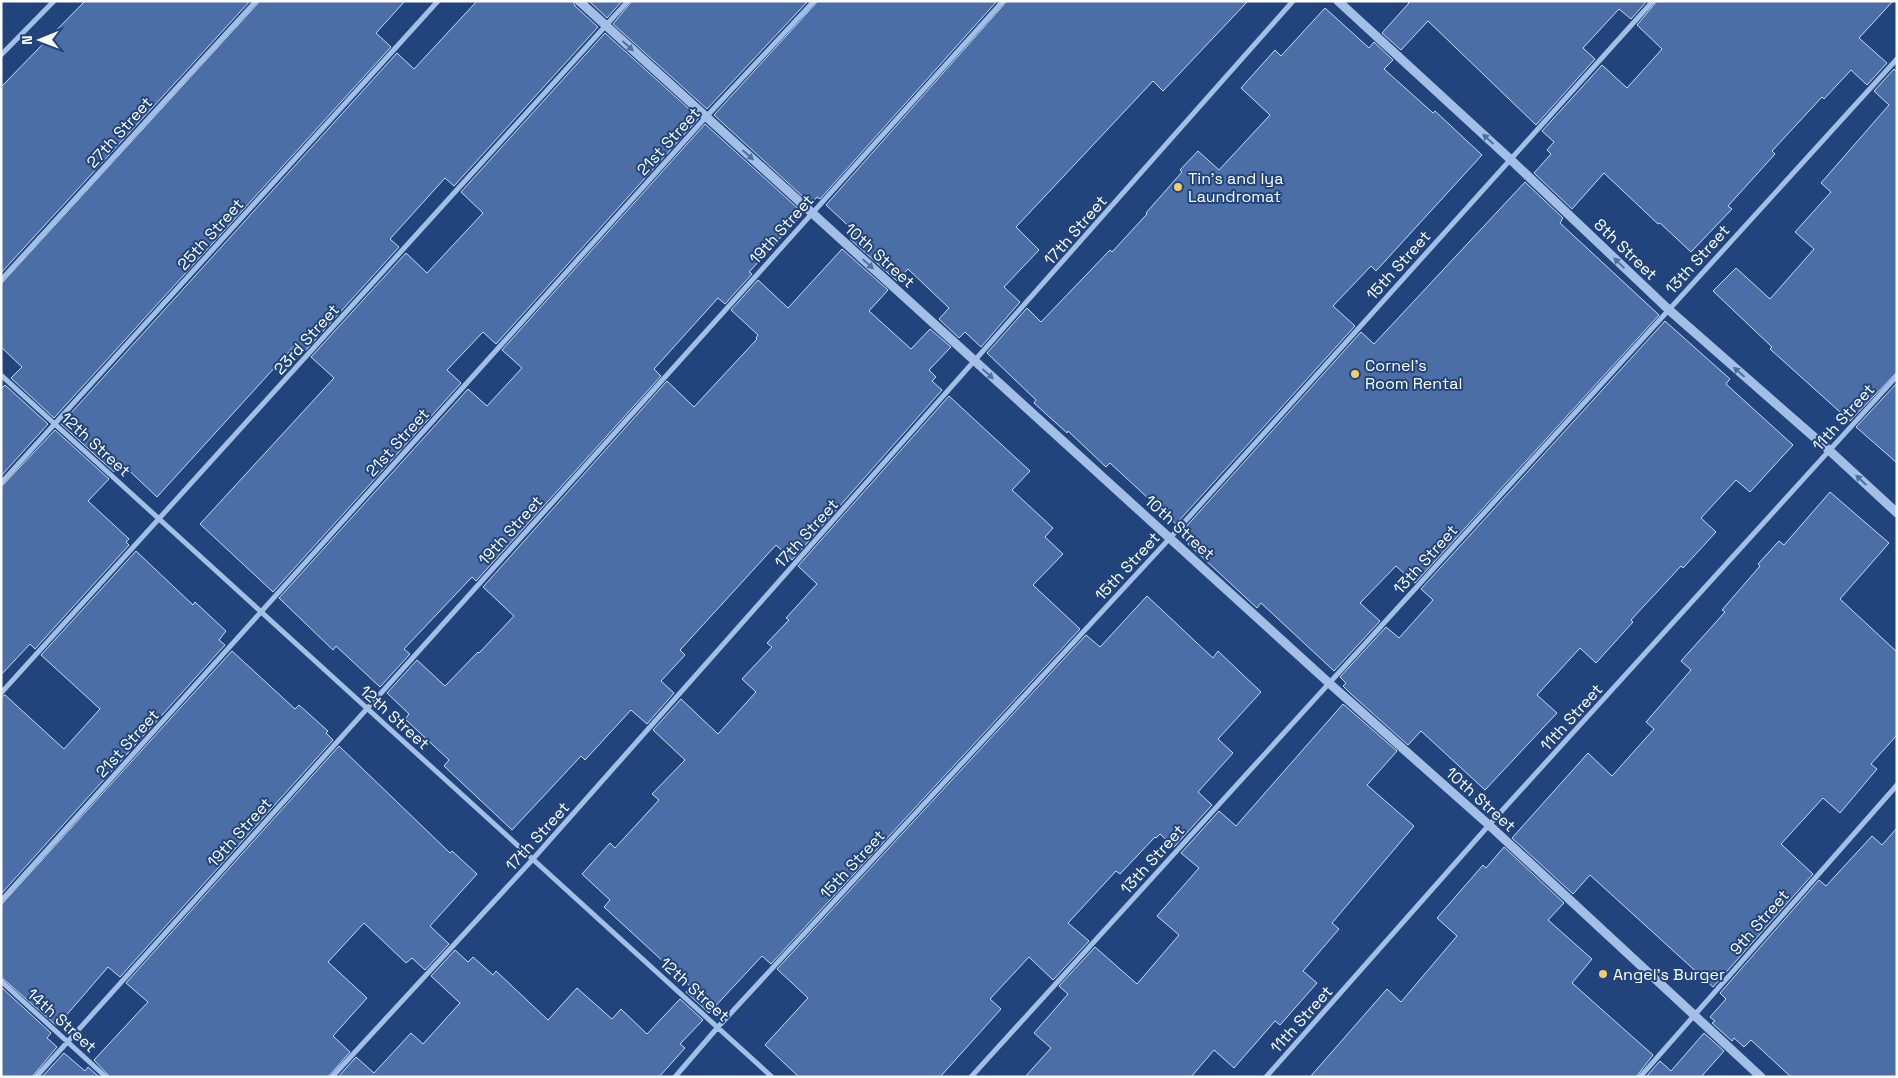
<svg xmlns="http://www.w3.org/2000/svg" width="1898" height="1078" font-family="'Space Grotesk',sans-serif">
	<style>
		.building { fill: #4a6ea5; stroke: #c7daf5 }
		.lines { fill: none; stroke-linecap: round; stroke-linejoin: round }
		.minor { stroke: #a4bfe6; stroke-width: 5 }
		.tertiary { stroke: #a4bfe6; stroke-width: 9 }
		.oneway { fill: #4f6fa1 }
		.poi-dot { fill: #f3d065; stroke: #21447c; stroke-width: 2 }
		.labels { text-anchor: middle; stroke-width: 4; stroke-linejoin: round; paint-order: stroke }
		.street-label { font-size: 16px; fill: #fff; stroke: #21447c }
		.poi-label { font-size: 16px; fill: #fff; stroke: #21447c; text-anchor: start }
	</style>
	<rect width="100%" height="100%" fill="#21447c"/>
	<path class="building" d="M85 1H250L1 273V87Z
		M260 1H405L376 33 391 47 54 418 11 378 22 367 1 347V284Z
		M477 1H573L575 6 598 27 454 186 445 178 390 239 399 247 305 351 297 343 157 497 122 464 114 472 61 424 397 53 414 69Z
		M589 1H622L607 18Z
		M632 1H808L707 109 613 24Z
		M818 1H997L820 199 817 197 811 204 714 115Z
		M1007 1H1248L1163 91 1153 81 1016 227 1039 250 1004 287 1020 302 981 347 965 332 959 338 939 319 949 308 908 269 897 281 850 239 856 233 826 205Z
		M1407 1H1647L1631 19 1619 9 1583 48 1595 59 1536 125 1428 21 1401 50 1382 33 1409 3Z
		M1657 1H1893L1859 38 1887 63 1867 85 1851 70 1824 99 1822 97 1772 151 1775 154 1728 206 1732 209 1691 252 1660 223 1658 224 1604 173 1572 209 1534 173 1551 154 1547 150 1554 142 1542 131 1602 65 1627 88 1662 49 1637 25Z
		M1325 8 1369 48 1374 42 1393 60 1384 69 1433 113 1435 111 1482 155 1376 271 1371 266 1333 306 1355 326 1176 524 1110 463 1106 467 1068 431 1067 433 1034 403 1036 400 987 353 1027 308 1041 322 1110 250 1112 252 1147 214 1146 213 1182 172 1180 170 1198 151 1219 170 1270 115 1241 88 1275 50 1281 56Z
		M605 33 699 118 496 344 483 332 447 370 461 383 273 592 200 524 334 378 311 357 406 253 427 273 483 213 461 192Z
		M1894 69 1897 72V372L1850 421 1770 349 1772 347 1713 291 1736 268 1770 299 1814 249 1795 232 1831 192 1821 183 1889 105 1874 91Z
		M705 124 803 213 751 270 749 272 752 274 725 304 718 298 654 369 661 376 476 581 472 577 404 649 410 654 380 687 336 646 333 650 279 598 468 389 487 406 522 368 502 350Z
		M1525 182 1563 218 1560 223 1659 315 1415 583 1396 566 1360 603 1380 621 1334 671 1261 603 1257 608 1188 544 1192 539 1183 530 1361 332 1374 344Z
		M842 249 888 290 869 311 911 349 930 329 951 347 929 370 936 377 932 381 942 390 792 560 776 545 680 650 685 655 661 681 674 693 647 724 631 710 585 760 581 756 512 830 444 766 449 760 405 719 409 714 387 693 417 660 445 686 478 652 479 653 514 616 483 587 667 381 694 407 757 339 756 338 758 335 731 310 758 280 788 308Z
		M1665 321 1730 379 1726 384 1793 445 1750 492 1736 480 1701 518 1716 532 1683 568 1681 566 1631 620 1633 622 1596 663 1580 648 1537 695 1557 713 1485 790 1421 731 1408 745 1351 694 1343 686 1346 683 1340 677 1386 627 1399 638 1433 600 1421 589Z
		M1897 383V463L1856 427Z
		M5 385 48 424 1 476V389Z
		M949 396 1030 471 1012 490 1053 528 1045 537 1063 554 1033 585 1080 629 771 964 762 956 709 1013 686 992 691 987 604 907 610 900 582 874 610 843 615 848 659 800 652 794 685 760 653 730 681 699 718 734 756 692 742 679 772 647 767 643 789 620 786 618 817 584 798 566Z
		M55 430 109 479 88 501 129 539 126 542 129 545 35 649 30 644 1 675V487Z
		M1830 492 1889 543 1840 599 1897 652V735L1871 764 1877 769 1840 813 1823 798 1781 844 1813 874 1713 987 1590 875 1573 894 1512 838 1588 753 1612 776 1654 729 1646 722 1691 670 1681 661 1725 612 1722 610 1760 566 1758 564 1779 541 1784 545Z
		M136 551 193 605 195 602 226 631 219 640 225 645 1 894V697L5 695 64 749 100 709 41 655Z
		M1147 596 1213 658 1218 651 1261 692 1218 739 1233 753 1198 792 1212 805 1174 847 1160 834 1156 838 1155 837 1120 874 1116 871 1068 923 1089 941 1053 980 1029 957 990 999 1001 1009 940 1077H799L765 1045 808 998 777 969 1086 635 1100 647Z
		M232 651 295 709 299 705 328 731 326 733 333 740 120 977 108 967 57 1026 1 977V905Z
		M1343 704 1397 751 1367 785 1414 826 1332 923 1339 929 1303 971 1317 983 1280 1025 1275 1021 1234 1068 1214 1050 1191 1077H1025L1051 1048 1034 1033 1068 994 1059 986 1095 947 1137 984 1179 935 1157 916 1199 868 1181 853 1219 811 1236 826Z
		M339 746 450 853 452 851 477 874 430 926 449 944 425 970 412 958 406 963 364 923 328 962 367 998 333 1036 350 1052 328 1077H110L94 1060 148 1002 126 983Z
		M1897 828V1077H1791L1751 1040 1744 1047 1734 1038 1732 1041 1712 1023 1715 1021 1710 1017 1726 999 1720 993 1819 880 1826 886 1872 836 1882 845Z
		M1504 847 1564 903 1548 920 1592 959 1572 983 1653 1055 1636 1077H1310L1387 989 1401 1002 1457 936 1437 918 1483 865 1486 868Z
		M455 950 468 962 473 957 493 975 496 971 548 1020 577 988 612 1019 621 1009 647 1034 680 999 703 1020 680 1044 685 1048 659 1077H338L356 1057 374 1073 411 1033 423 1044 460 1003 431 976Z
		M1 987 51 1033 47 1038 57 1047 32 1077H1Z
		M1704 1033 1724 1051 1701 1077H1646L1660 1061 1671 1071Z
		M64 1053 85 1071 88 1067 99 1077H42Z"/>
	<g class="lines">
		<path class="minor" d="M1 55 54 1
			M1 280 256 1
			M1 375 772 1077
			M1 483 438 1
			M1 693 628 1
			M1 901 706 117 814 1
			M1 981 106 1077
			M36 1077 1003 1
			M332 1077 533 859 1293 1
			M675 1077 718 1027 1170 538 1653 1
			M971 1077 1897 59
			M1266 1077 1489 825 1897 376
			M1640 1077 1897 785"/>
		<path class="tertiary" d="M579 1 1329 683 1489 825 1761 1077
			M1338 1 1510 159 1668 309 1830 451 1897 513"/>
	</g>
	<defs><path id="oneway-solid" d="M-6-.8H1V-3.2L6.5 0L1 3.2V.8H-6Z" transform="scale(1.25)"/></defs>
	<g class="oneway">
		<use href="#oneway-solid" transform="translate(628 46) rotate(42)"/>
		<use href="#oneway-solid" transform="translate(1488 139) rotate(-137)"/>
		<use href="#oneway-solid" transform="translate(748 155) rotate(42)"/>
		<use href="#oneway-solid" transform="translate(1619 263) rotate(-136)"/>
		<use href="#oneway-solid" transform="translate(868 264) rotate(42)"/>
		<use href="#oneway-solid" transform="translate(1739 372) rotate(-139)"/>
		<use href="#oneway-solid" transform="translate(988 374) rotate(42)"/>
		<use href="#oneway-solid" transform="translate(1861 480) rotate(-137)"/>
	</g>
	<g class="poi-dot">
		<circle cx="1178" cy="187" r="5"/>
		<circle cx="1355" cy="374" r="5"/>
		<circle cx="1603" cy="974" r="5"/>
	</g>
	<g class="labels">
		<g class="street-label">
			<text transform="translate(119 132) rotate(-48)" y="6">27th Street</text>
			<text transform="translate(668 141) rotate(-48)" y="6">21st Street</text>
			<text transform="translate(781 229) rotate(-48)" y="6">19th Street</text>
			<text transform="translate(1075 230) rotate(-49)" y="6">17th Street</text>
			<text transform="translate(210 234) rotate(-48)" y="6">25th Street</text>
			<text transform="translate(1626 249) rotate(44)" y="6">8th Street</text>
			<text transform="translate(880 255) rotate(42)" y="6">10th Street</text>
			<text transform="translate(1697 259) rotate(-48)" y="6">13th Street</text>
			<text transform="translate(1398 265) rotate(-48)" y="6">15th Street</text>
			<text transform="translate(306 339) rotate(-48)" y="6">23rd Street</text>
			<text transform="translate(1843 417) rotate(-48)" y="6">11th Street</text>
			<text transform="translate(397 442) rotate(-48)" y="6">21st Street</text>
			<text transform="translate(96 444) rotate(42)" y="6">12th Street</text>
			<text transform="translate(1180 527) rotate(42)" y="6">10th Street</text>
			<text transform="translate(510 530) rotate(-48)" y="6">19th Street</text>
			<text transform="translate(806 533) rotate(-48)" y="6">17th Street</text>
			<text transform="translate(1425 559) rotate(-48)" y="6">13th Street</text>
			<text transform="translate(1127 566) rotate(-47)" y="6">15th Street</text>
			<text transform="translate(395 717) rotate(42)" y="6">12th Street</text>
			<text transform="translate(1571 717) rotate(-48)" y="6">11th Street</text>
			<text transform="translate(127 743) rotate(-48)" y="6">21st Street</text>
			<text transform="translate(1481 799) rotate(42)" y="6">10th Street</text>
			<text transform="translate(239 832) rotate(-48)" y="6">19th Street</text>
			<text transform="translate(537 836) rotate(-48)" y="6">17th Street</text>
			<text transform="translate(1152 859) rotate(-48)" y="6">13th Street</text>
			<text transform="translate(852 864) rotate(-47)" y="6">15th Street</text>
			<text transform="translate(1759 922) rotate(-49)" y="6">9th Street</text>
			<text transform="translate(695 989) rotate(42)" y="6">12th Street</text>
			<text transform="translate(1301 1019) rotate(-48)" y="6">11th Street</text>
			<text transform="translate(62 1020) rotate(42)" y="6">14th Street</text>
		</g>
		<g class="poi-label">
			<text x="1188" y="184">Tin's and Iya<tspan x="1188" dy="18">Laundromat</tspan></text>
			<text x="1365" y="371">Cornel's<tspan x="1365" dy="18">Room Rental</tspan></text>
			<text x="1613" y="980">Angel's Burger</text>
		</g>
	</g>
	<rect width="1898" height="1078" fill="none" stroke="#ffffff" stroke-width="5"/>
	<g transform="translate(40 40) rotate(269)" stroke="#21447c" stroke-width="4" paint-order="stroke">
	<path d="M0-4L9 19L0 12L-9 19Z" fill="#ffffff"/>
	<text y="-8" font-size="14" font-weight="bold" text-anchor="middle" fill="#ffffff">N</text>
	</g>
</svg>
